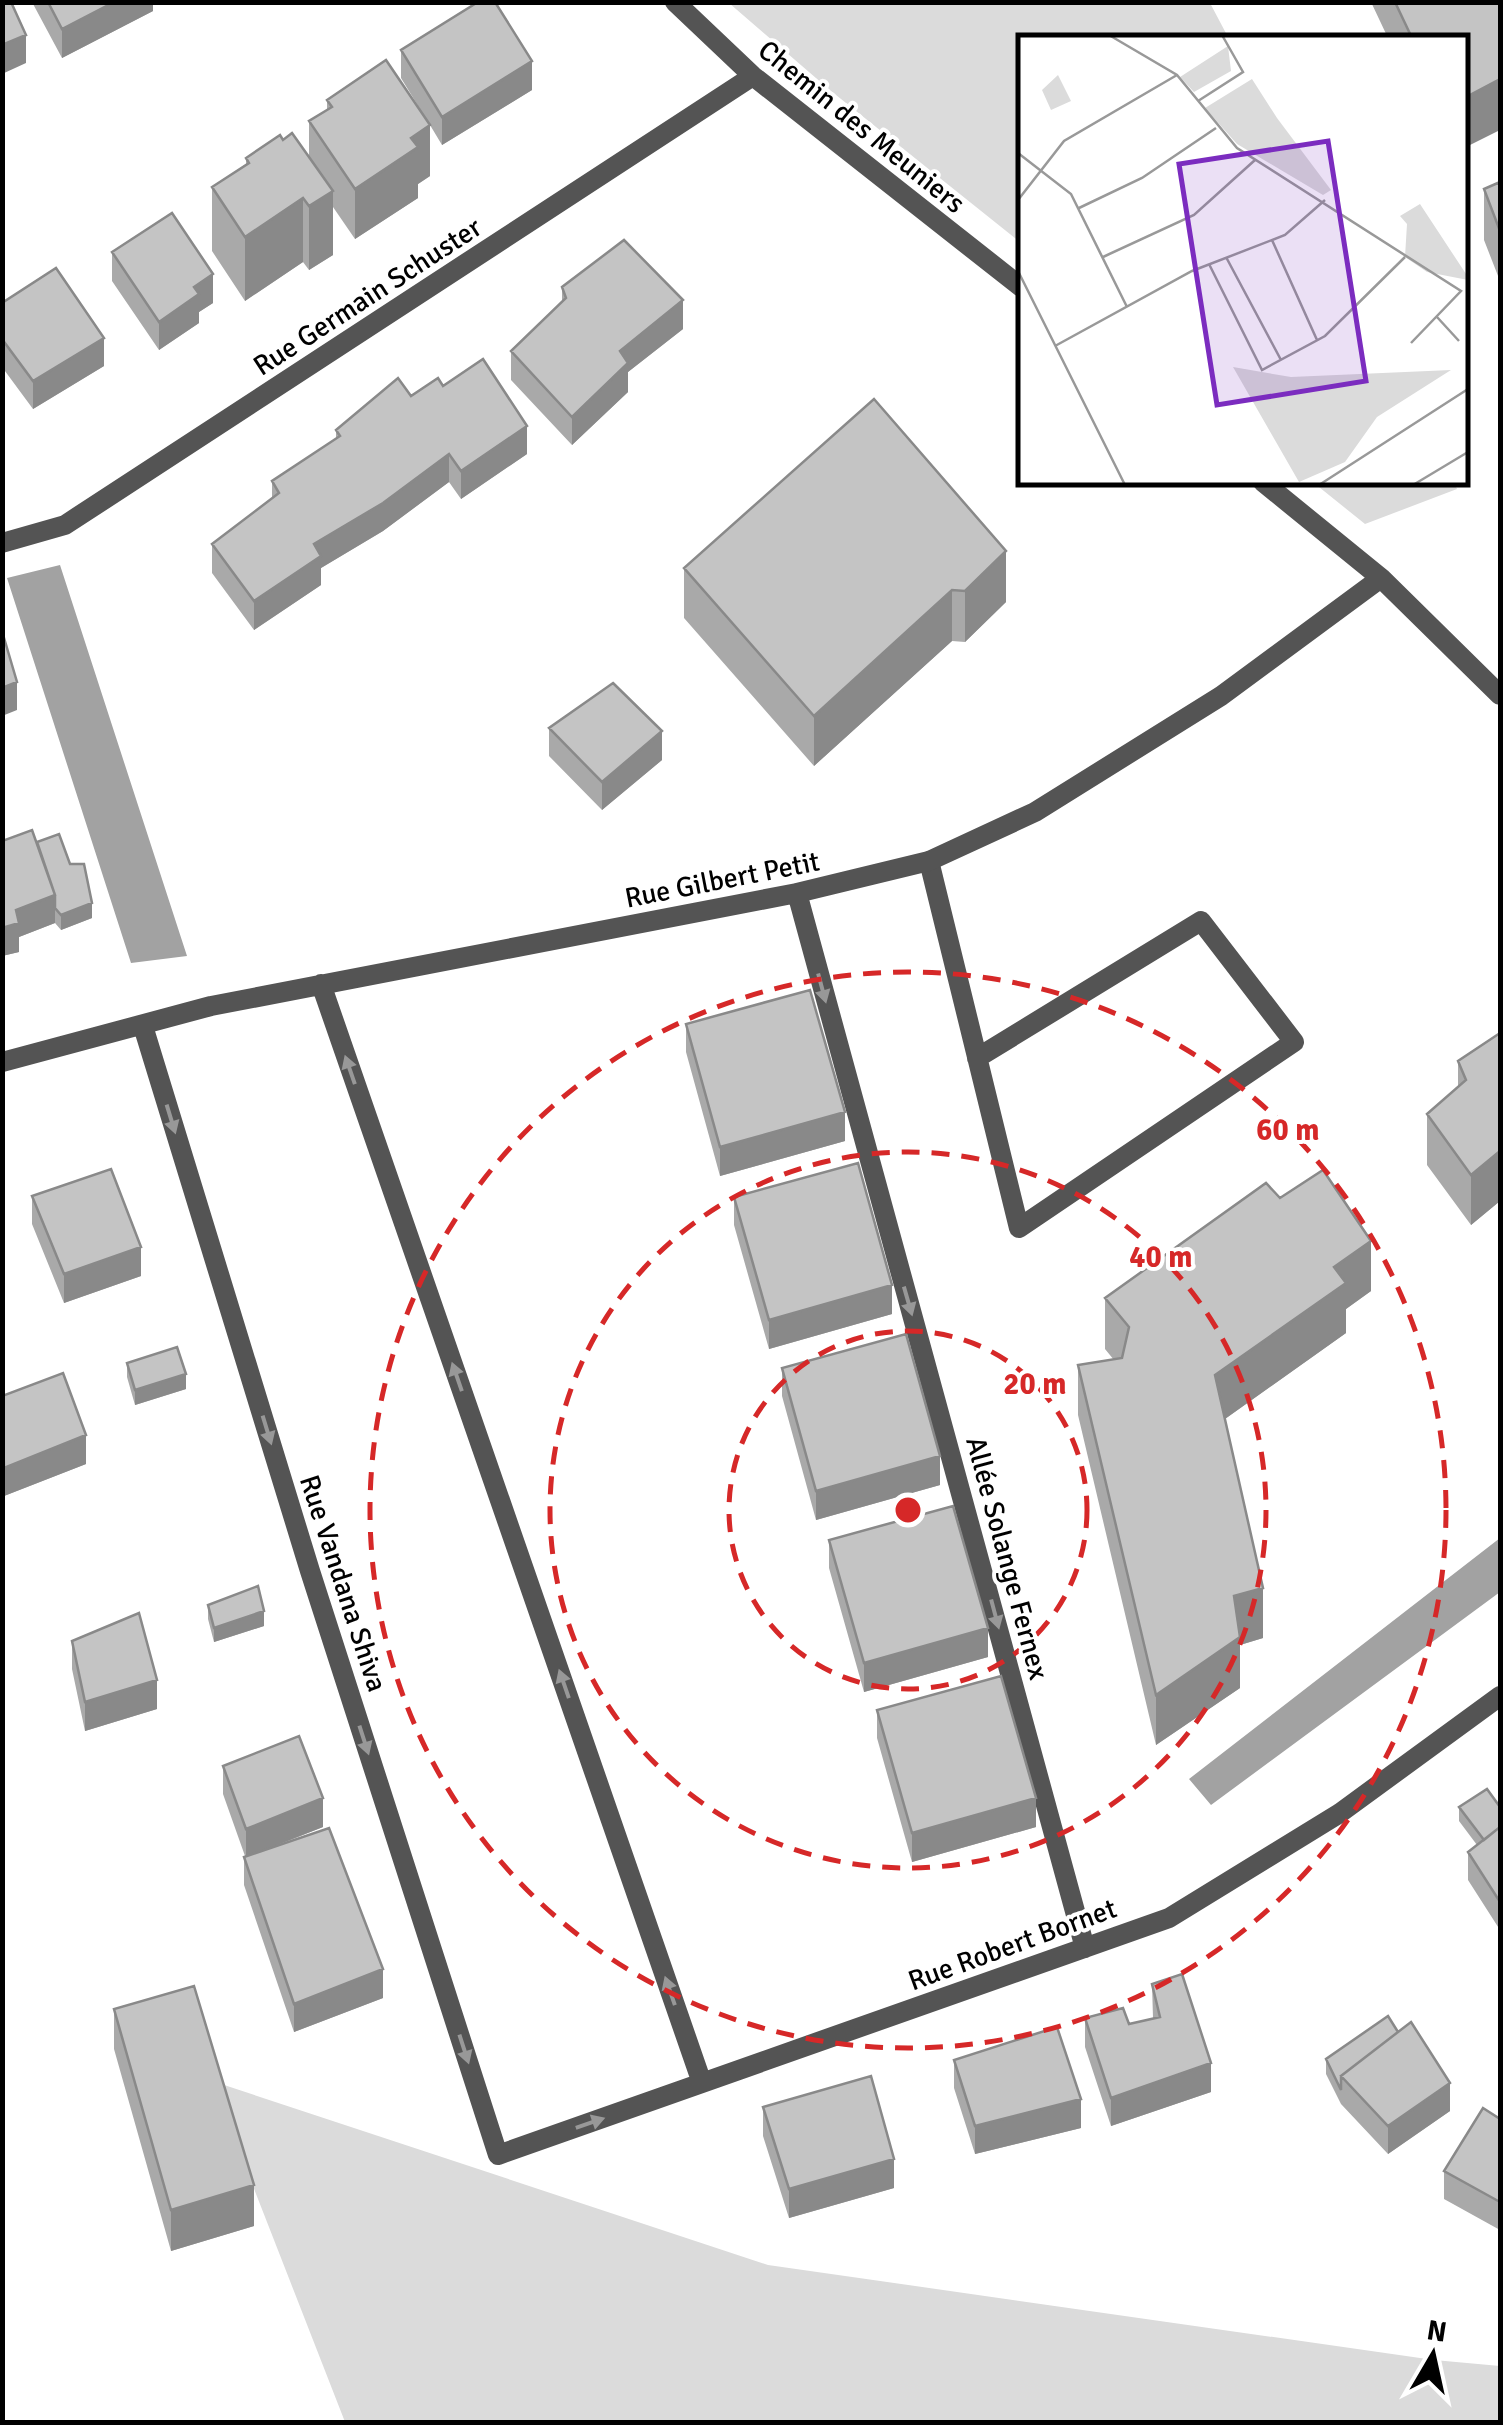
<svg xmlns="http://www.w3.org/2000/svg" width="1503" height="2425" font-family="Signika,sans-serif">
	<style>
		.green { fill: #dbdbdb }
		.water { fill: #a2a2a2 }
		.lines { fill: none; stroke-linecap: round; stroke-linejoin: round }
		.service { stroke: #545454; stroke-width: 20 }
		.minor { stroke: #545454; stroke-width: 20 }
		.wall { fill: #a9a9a9 }
		.shaded-wall { fill: #898989 }
		.building { fill: #c4c4c4; stroke: #898989; stroke-width: 2.5 }
		.oneway { fill: #989898 }
		.ring { fill: none; stroke: #d62828; stroke-width: 5; stroke-dasharray: 18 12 }
		.labels { text-anchor: middle; stroke-width: 8; stroke-linejoin: round; paint-order: stroke }
		.street-label { font-size: 28px; fill: #000; stroke: #fff }
		.inset-road { fill: none; stroke: #999; stroke-width: 2.5 }
		.view { fill: #7b2cbf; fill-opacity: 0.15; stroke: #7b2cbf; stroke-width: 5 }
		.inset-edge { fill: none; stroke: #000; stroke-width: 5 }
		.centre { fill: #d62828; stroke: #fff; stroke-width: 5 }
		.ring-label { font-size: 30px; text-anchor: middle; font-weight: bold; fill: #d62828; stroke: #fff; stroke-width: 8; stroke-linejoin: round; paint-order: stroke }
	</style>
	<rect width="100%" height="100%" fill="#fff"/>
	<path class="green" d="M729 3H1210L1228 37 1021 38 1020 242 831 91Z
		M1454 482 1457 489 1365 524 1314 483Z
		M212 2081 768 2265 1434 2360 1500 2366V2422H345Z"/>
	<path class="water" d="M60 565 187 956 131 963 7 578Z
		M1500 1538V1592L1211 1805 1189 1779Z"/>
	<g class="lines">
		<path class="service" d="M929 861 1019 1228 1294 1042 1201 921 977 1058"/>
		<path class="minor" d="M675 2 753 76 1021 287
			M1263 482 1381 578 1500 695
			M2 543 65 525 753 76
			M797 893 1085 1948
			M321 984 702 2083
			M143 1026 310 1571 498 2155 1169 1918 1340 1813 1500 1696
			M2 1062 211 1006 797 893 929 861 1035 812 1221 696 1381 578"/>
	</g>
	<path class="wall" d="M32 2H153V11L62 58Z
		M1371 2H1500L1466 38H1388Z
		M401 50 532 90 442 145 430 125V176L418 184V198L355 239 333 207V255L309 270 303 262 245 301 212 251V187L246 164V158L283 140 309 157V121L327 110V100L428 122 401 78Z
		M1500 182V281L1484 240V189Z
		M112 252 213 303 199 312V323L159 350 112 281Z
		M562 287 683 329 628 372V392L572 445 511 380V351L562 302Z
		M2 303 104 366 33 409 2 367Z
		M443 386 527 454 461 499 449 482 383 531 321 568V585L254 630 212 573V544L272 499V481L336 439V430L411 396Z
		M874 399 1006 602 965 642 952 641 814 766 684 618V568Z
		M549 728 662 760 602 810 549 756Z
		M2 841 37 842 70 864 92 918 61 930 55 923 19 937V952L2 956Z
		M686 1024 845 1141 720 1176 686 1052Z
		M1500 1033V1201L1471 1225 1427 1165V1114L1458 1087V1061Z
		M32 1196 141 1276 64 1303 32 1224Z
		M734 1197 892 1314 769 1349 734 1225Z
		M1371 1291 1346 1309V1333L1225 1419 1263 1638 1240 1645V1688L1156 1745 1078 1415V1365L1114 1360 1105 1349V1298Z
		M127 1363 186 1389 135 1405 127 1377Z
		M782 1368 940 1485 816 1520 782 1396Z
		M2 1396 86 1464 4 1496Z
		M829 1540 988 1657 864 1692 829 1568Z
		M208 1605 264 1626 214 1642 208 1619Z
		M72 1641 157 1709 85 1731 72 1669Z
		M877 1710 1036 1827 912 1862 877 1738Z
		M223 1766 323 1827 268 1849 383 1998 294 2032 244 1885V1857L245 1856 223 1794Z
		M1459 1807H1500V1930L1468 1880V1852L1477 1845 1459 1821Z
		M1152 1984 1211 2092 1111 2126 1085 2047V2018L1129 2024 1153 2018Z
		M114 2009 254 2226 171 2251 114 2049Z
		M1398 2032 1450 2111 1388 2154 1341 2104 1326 2074V2059Z
		M954 2060 1081 2128 975 2154 954 2088Z
		M763 2107 894 2188 789 2218 763 2136Z
		M1500 2119V2230L1444 2199V2171Z"/>
	<path class="shaded-wall" d="M114 2H153V11L62 58V29Z
		M26 35V63L2 74V45Z
		M532 61V90L442 145V117Z
		M1500 79V130L1466 147V97Z
		M430 125V176L418 184V198L355 239V189L411 138Z
		M333 191V255L309 270V206Z
		M303 198V262L245 301V237Z
		M213 274V303L199 312V323L159 350V322L194 287Z
		M683 300V329L628 372V392L572 445V417L620 351Z
		M104 338V366L33 409V381Z
		M527 426V454L461 499V471Z
		M449 454V482L383 531 321 568V585L254 630V601L314 544Z
		M1006 551V602L965 642V591Z
		M952 590V641L814 766V716Z
		M17 682V710L2 716V688Z
		M662 731V760L602 810V782Z
		M55 895V923L19 937V952L2 956V928L16 910Z
		M92 903V918L61 930V915Z
		M845 1112V1141L720 1176V1147Z
		M1500 1151V1201L1471 1225V1175Z
		M1371 1241V1291L1346 1309V1333L1215 1426V1375L1334 1267Z
		M141 1247V1276L64 1303V1274Z
		M892 1285V1314L769 1349V1320Z
		M186 1374V1389L135 1405V1390Z
		M86 1435V1464L4 1496V1468Z
		M940 1456V1485L816 1520V1491Z
		M1263 1588V1638L1240 1645V1688L1156 1745V1695L1234 1596Z
		M264 1611V1626L214 1642V1628Z
		M988 1628V1657L864 1692V1663Z
		M157 1680V1709L85 1731V1702Z
		M323 1798V1827L246 1857V1829Z
		M1036 1798V1827L912 1862V1833Z
		M383 1969V1998L294 2032V2004Z
		M1211 2063V2092L1111 2126V2098Z
		M1450 2083V2111L1388 2154V2126Z
		M1081 2099V2128L975 2154V2126Z
		M894 2159V2188L789 2218V2189Z
		M254 2185V2226L171 2251V2210Z"/>
	<path class="building" d="M2 2H11L26 35 2 45Z
		M48 2H114L62 29Z
		M478 2H495L532 61 442 117 401 50Z
		M1395 2H1500V79L1466 97V38H1412Z
		M386 60 430 125 411 138 418 147 355 189 309 121 332 107 327 100Z
		M292 133 333 191 309 206 303 198 245 237 212 187 249 163 246 158 280 135 283 140Z
		M1500 182V231L1484 189Z
		M172 213 213 274 194 287 199 294 159 322 112 252Z
		M624 240 683 300 620 351 628 363 572 417 511 351 566 298 562 287Z
		M56 268 104 338 33 381 2 339V303Z
		M483 359 527 426 461 471 449 454 383 503 314 544 321 556 254 601 212 544 279 493 272 481 340 436 336 430 398 378 411 396 438 378 443 386Z
		M874 399 1006 551 965 591 952 590 814 716 684 568Z
		M2 631 17 682 2 688Z
		M613 683 662 731 602 782 549 728Z
		M32 830 55 895 16 910 19 923 2 928V841Z
		M59 834 70 864H84L92 903 61 915 55 908V895L37 842Z
		M810 990 845 1112 720 1147 686 1024Z
		M1500 1033V1151L1471 1175 1427 1114 1466 1080 1458 1061Z
		M858 1163 892 1285 769 1320 734 1197Z
		M111 1169 141 1247 64 1274 32 1196Z
		M1323 1170 1371 1241 1334 1267 1346 1283 1215 1375 1263 1588 1234 1596 1240 1637 1156 1695 1078 1365 1122 1358 1129 1327 1105 1298 1266 1183 1280 1198Z
		M906 1334 940 1456 816 1491 782 1368Z
		M177 1347 186 1374 135 1390 127 1363Z
		M63 1373 86 1435 4 1468 2 1396Z
		M953 1506 988 1628 864 1663 829 1540Z
		M258 1586 264 1611 214 1628 208 1605Z
		M139 1613 157 1680 85 1702 72 1641Z
		M1001 1676 1036 1798 912 1833 877 1710Z
		M299 1736 323 1798 246 1829 223 1766Z
		M1487 1789 1500 1807V1827L1484 1840 1459 1807Z
		M1500 1827V1902L1468 1852Z
		M329 1828 383 1969 294 2004 244 1857Z
		M1182 1974 1211 2063 1111 2098 1085 2018 1123 2008 1129 2024 1160 2017 1152 1984Z
		M194 1986 254 2185 171 2210 114 2009Z
		M1388 2016 1398 2032 1341 2076V2090L1326 2059Z
		M1411 2022 1450 2083 1388 2126 1341 2076Z
		M1057 2027 1081 2099 975 2126 954 2060Z
		M871 2076 894 2159 789 2189 763 2107Z
		M1483 2108 1500 2119V2202L1444 2171Z"/>
	<defs><path id="oneway-solid" d="M-6-.8H1V-3.2L6.5 0L1 3.2V.8H-6Z" transform="scale(2.5)"/></defs>
	<g class="oneway">
		<use href="#oneway-solid" transform="translate(822 988) rotate(75)"/>
		<use href="#oneway-solid" transform="translate(350 1070) rotate(-109)"/>
		<use href="#oneway-solid" transform="translate(171 1119) rotate(73)"/>
		<use href="#oneway-solid" transform="translate(908 1301) rotate(74)"/>
		<use href="#oneway-solid" transform="translate(457 1377) rotate(-109)"/>
		<use href="#oneway-solid" transform="translate(267 1430) rotate(73)"/>
		<use href="#oneway-solid" transform="translate(995 1614) rotate(75)"/>
		<use href="#oneway-solid" transform="translate(564 1684) rotate(-109)"/>
		<use href="#oneway-solid" transform="translate(364 1740) rotate(72)"/>
		<use href="#oneway-solid" transform="translate(670 1991) rotate(-109)"/>
		<use href="#oneway-solid" transform="translate(464 2049) rotate(72)"/>
		<use href="#oneway-solid" transform="translate(590 2123) rotate(-19)"/>
	</g>
	<g class="ring">
		<circle cx="908" cy="1510" r="179"/>
		<circle cx="908" cy="1510" r="358"/>
		<circle cx="908" cy="1510" r="538"/>
	</g>
	<g class="labels">
		<g class="street-label">
			<text transform="translate(862 126) rotate(39)" y="10">Chemin des Meuniers</text>
			<text transform="translate(367 296) rotate(-33)" y="10">Rue Germain Schuster</text>
			<text transform="translate(722 879) rotate(-11)" y="10">Rue Gilbert Petit</text>
			<text transform="translate(1008 1558) rotate(75)" y="10">Allée Solange Fernex</text>
			<text transform="translate(344 1583) rotate(72)" y="10">Rue Vandana Shiva</text>
			<text transform="translate(1012 1944) rotate(-20)" y="10">Rue Robert Bornet</text>
		</g>
	</g>
	<g transform="translate(1018 35)">
		<rect width="450" height="450" fill="#fff"/>
		<path d="M210 11 213 36 176 57 162 42ZM40 40 53 66 33 75 24 55ZM234 44 259 83 313 155 305 160 219 109 187 73ZM402 169 450 242V245L409 237 387 222 389 189 382 181ZM215 332 273 342 433 335 359 382 327 427 281 447Z" fill="#dbdbdb"/>
		<path class="inset-road" d="M91 0 159 40 219 113 443 256 393 308M180 66 225 37 204 0M0 118 53 159 109 272M0 165 46 106 159 40M61 173 124 143 198 93M254 205 299 305M85 222 176 180 237 125M208 222 263 325M191 229 244 335 307 301 387 222M0 236 107 450M419 282 441 306M37 311 174 236 267 200 307 165M301 450 450 354M395 450 450 417"/>
		<path class="view" d="M310 106 348 346 199 370 161 129Z"/>
		<rect width="450" height="450" class="inset-edge"/>
	</g>
	<circle cx="908" cy="1510" r="15" class="centre"/>
	<g class="ring-label">
		<text x="1288" y="1140">60 m</text>
		<text x="1161" y="1267">40 m</text>
		<text x="1035" y="1394">20 m</text>
	</g>
	<rect width="1503" height="2425" fill="none" stroke="#000000" stroke-width="10"/>
	<g transform="translate(1433 2355) rotate(9)" stroke="#ffffff" stroke-width="8" paint-order="stroke">
	<path d="M0-8L18 38L0 25L-18 38Z" fill="#000000"/>
	<text y="-15" font-size="28" font-weight="bold" text-anchor="middle" fill="#000000">N</text>
	</g>
</svg>
